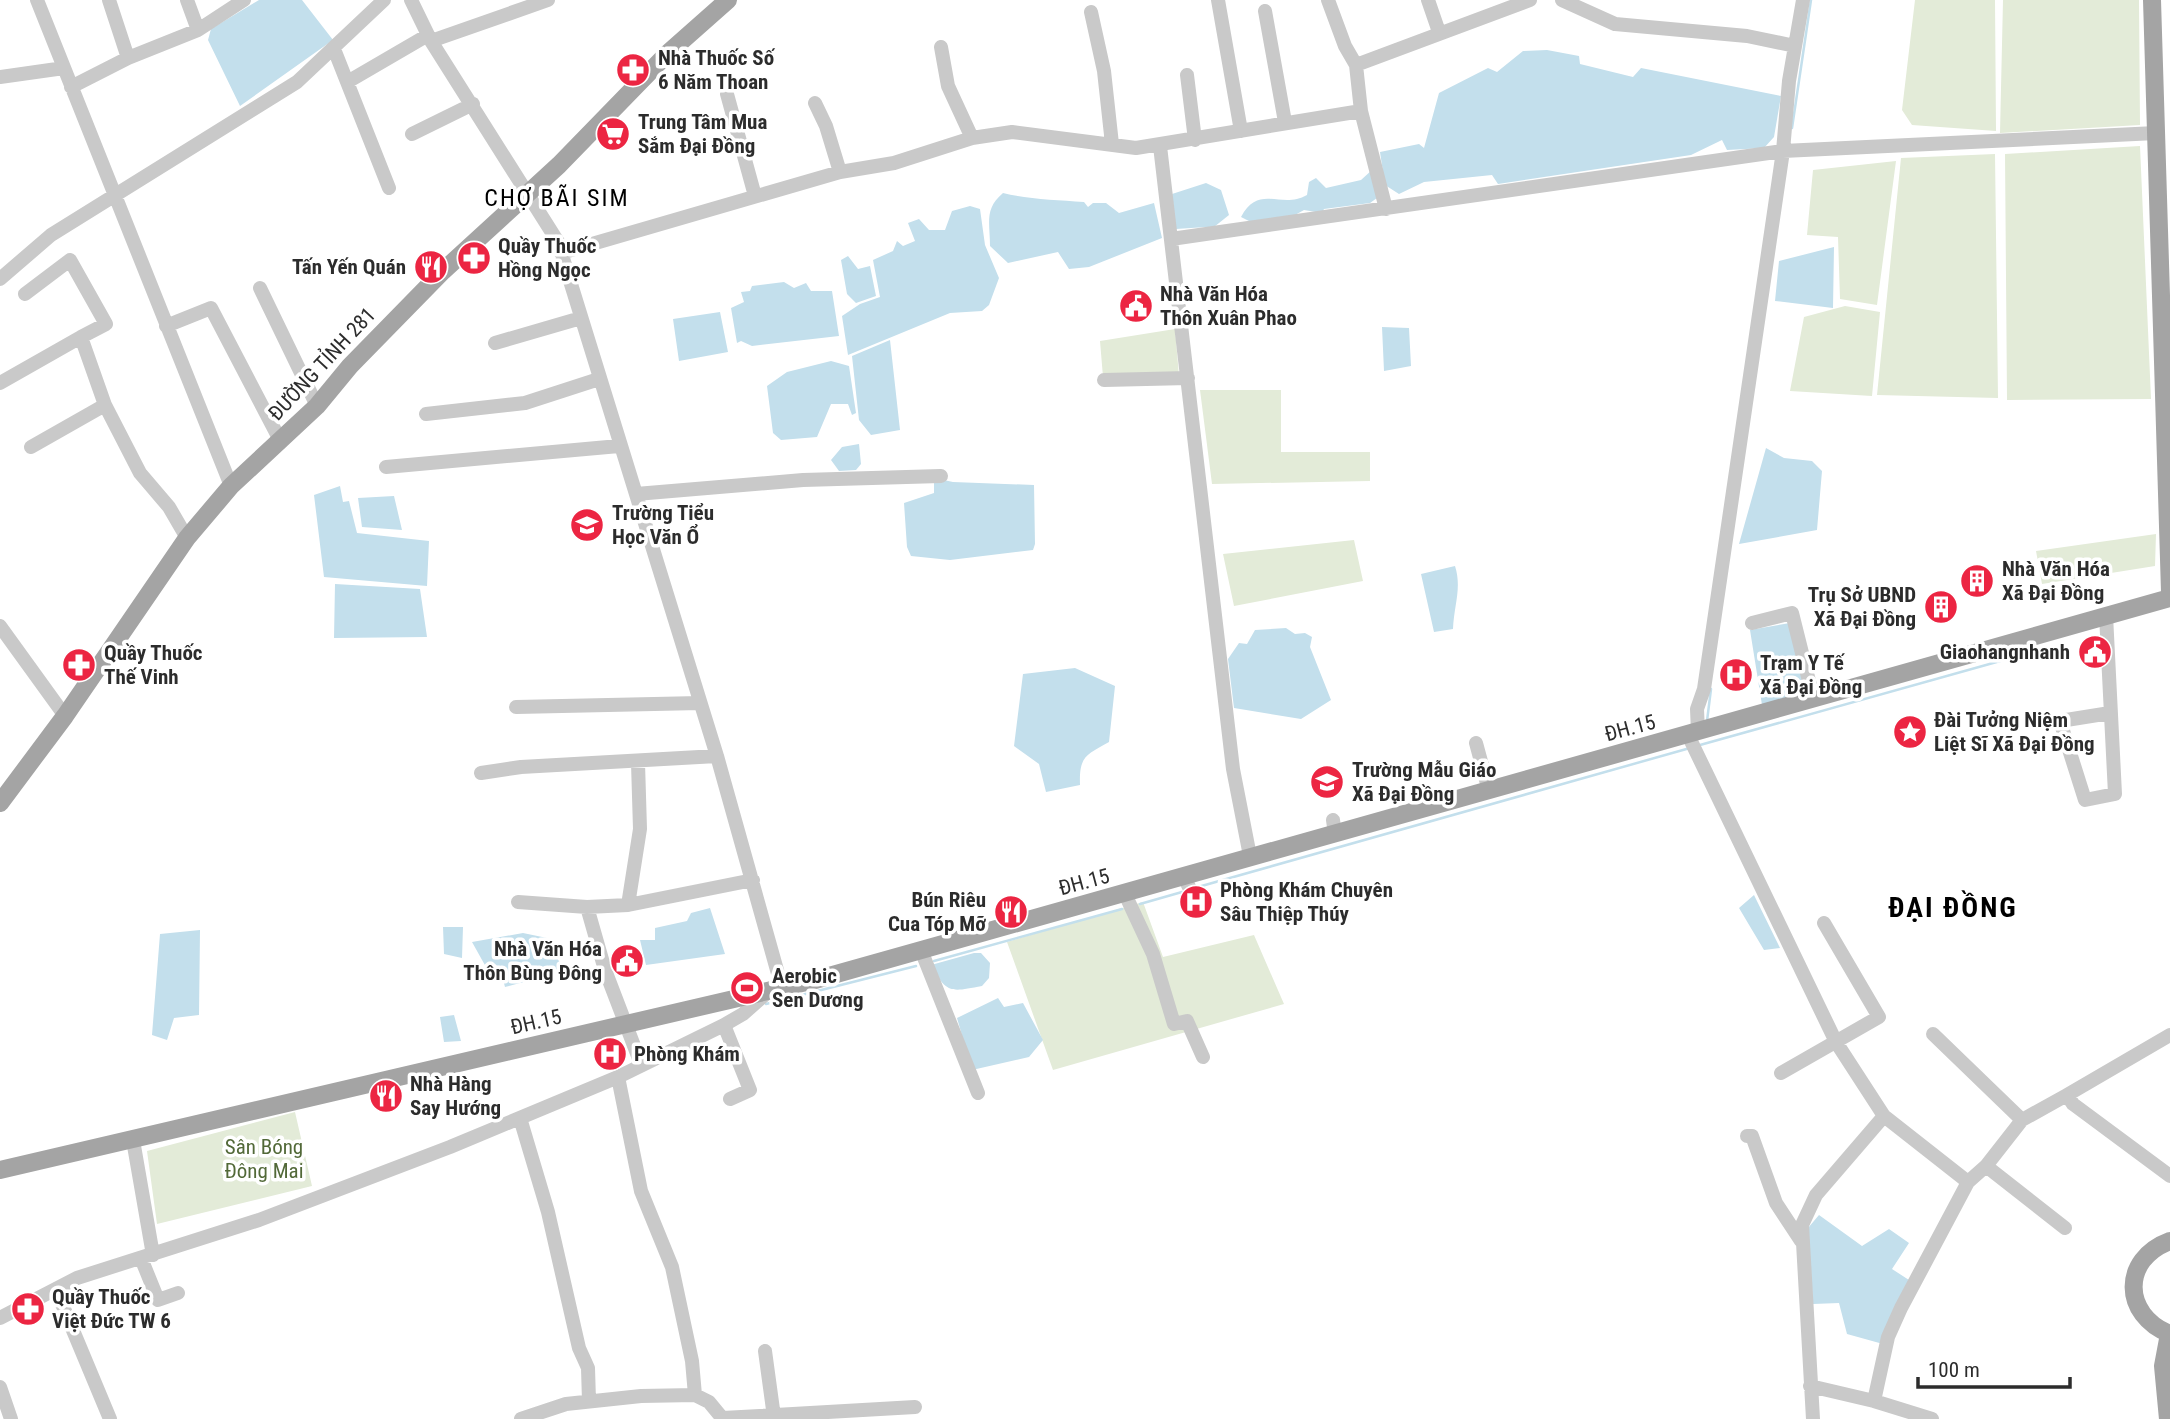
<svg xmlns="http://www.w3.org/2000/svg" width="2170" height="1419" font-family="'Roboto Condensed',sans-serif">
	<style>
		.green { fill: #e3ebd8 }
		.water { fill: #c3dfec }
		.lines { fill: none; stroke-linecap: round; stroke-linejoin: round }
		.stream { stroke: #c3dfec; stroke-width: 2.5 }
		.minor { stroke: #c9c9c9; stroke-width: 14 }
		.major { stroke: #a4a4a4; stroke-width: 18 }
		.labels { text-anchor: middle; stroke-width: 7; stroke-linejoin: round; paint-order: stroke }
		.poi-label { font-size: 21px; font-weight: bold; fill: #2c2c2c; stroke: #fff; text-anchor: start }
		.street-label { font-size: 21px; fill: #2c2c2c; stroke: #fff }
		.park-label { font-size: 21px; fill: #526938; stroke: #fff }
		.quarter-label { font-size: 24px; letter-spacing: 2px; fill: #000; stroke: #fff }
		.district-label { font-size: 28px; font-weight: bold; letter-spacing: 2px; fill: #000; stroke: #fff }
	</style>
	<rect width="100%" height="100%" fill="#fff"/>
	<path class="green" d="M1915 0H1995L1996 131 1912 125 1902 110Z
		M2003 0H2139L2140 125 2000 133Z
		M2140 146 2151 399 2007 400 2005 154Z
		M1995 154 1998 398 1877 395 1901 158Z
		M1896 161 1877 305 1840 299 1838 237 1807 235 1813 170Z
		M1845 306 1880 312 1872 396 1790 391 1804 317Z
		M1175 329 1179 376 1103 377 1100 341Z
		M1200 390H1281V452H1370V481L1212 484Z
		M2156 534 2155 566 2042 584 2036 551Z
		M1354 540 1363 581 1234 606 1223 554Z
		M1143 902 1163 957 1254 935 1284 1004 1053 1070 1007 942Z
		M295 1112 312 1186 157 1224 147 1151Z"/>
	<path class="water" d="M259 0H302L333 40 240 106 208 40 211 29Z
		M1547 50 1579 56 1580 64 1633 77 1641 68 1781 96 1774 137 1764 148 1727 150 1722 140 1691 155 1498 184 1492 175 1424 182 1399 194 1385 185 1380 152 1419 144 1424 148 1439 93 1488 68 1497 72 1523 51Z
		M1372 170 1377 198 1370 203 1324 209 1322 213 1304 210 1295 215 1253 223 1241 217C1259 183 1281 210 1307 195L1309 182 1316 178 1326 188 1361 180Z
		M1206 183 1221 190 1229 215 1209 231 1206 227 1176 229 1172 194Z
		M1003 193C1027 199 1056 200 1084 202L1088 207 1093 203H1106L1119 213 1154 203 1162 238 1089 267 1069 269 1058 252 1008 263 990 246C990 223 984 209 1003 193Z
		M970 206 980 209 985 245 999 278 989 305 982 311 950 313 848 355 842 316 860 304 880 297 873 260 893 251 897 241 903 246 915 241 908 223 919 219 929 230H945L952 211Z
		M1834 247 1833 308 1775 301 1779 261Z
		M848 256 858 269 870 266 876 296 856 303 847 294 841 260Z
		M784 282 794 288 806 283 811 291H832L839 336 752 346 741 341 737 343 731 308 744 302 741 292 750 291 752 286Z
		M720 312 728 352 679 361 673 319Z
		M1382 327 1409 328 1411 366 1384 371Z
		M890 340 900 430 871 435 859 420 852 356Z
		M831 361 849 366 856 413 852 415 848 404H831L817 437 781 440 773 433 767 386 787 372Z
		M859 444 861 464 856 470 839 471 831 460 842 447Z
		M1766 448 1784 458 1812 461 1822 471 1817 530 1739 544Z
		M939 479 953 482 1034 485 1035 544 1033 550 950 560 911 556 907 547 904 503 934 493V481Z
		M340 486 343 502 349 501 357 533 429 541 427 586 324 577 314 495Z
		M394 496 402 530 362 527 358 498Z
		M1455 566C1462 588 1454 605 1453 629L1434 632 1421 574Z
		M335 584 420 589 427 637 334 638Z
		M1790 623 1807 693 1762 705 1750 630Z
		M1286 628 1295 634 1305 633 1312 637 1310 647 1331 700 1301 719 1234 708 1228 659 1239 643 1247 644 1255 630Z
		M1075 668 1115 686 1109 742C1086 755 1079 756 1080 785L1046 792 1039 764 1014 746 1023 674Z
		M1754 895 1780 948 1764 950 1739 908Z
		M710 908 725 954 646 965 640 940H655V928L687 921 691 913Z
		M443 927H463L462 958 444 954Z
		M200 930 199 1015 174 1018 167 1040 152 1035 160 934Z
		M523 933 547 938 564 971 505 987 502 976H491L472 942Z
		M974 953H981L990 963 989 978 982 986C950 992 947 994 931 965Z
		M998 998 1004 1007 1023 1003 1043 1040 1029 1057 972 1070 957 1018Z
		M454 1015 461 1041 444 1042 440 1017Z
		M1819 1215 1862 1246 1889 1229 1909 1243 1892 1269 1909 1280 1883 1344 1847 1334 1839 1303 1813 1304 1808 1228Z"/>
	<g class="lines">
		<path class="stream" d="M1792 128 1811 0
			M1707 721 1711 689
			M1700 745 2011 658
			M1198 887 1690 748
			M1140 904 1182 892
			M934 961 1122 909
			M766 1004 916 966"/>
		<path class="minor" d="M37 0 231 486
			M109 0 128 58
			M187 0 198 30
			M411 0 431 41 558 242 717 756 782 988
			M1218 0 1241 131
			M1328 0 1345 46 1356 65 1361 111 1386 209
			M1428 0 1439 32
			M1562 0 1615 24 1747 36 1795 46
			M1265 11 1285 122
			M1091 12 1104 71 1112 144
			M431 41 548 0
			M941 47 948 86 972 138
			M334 49 389 188
			M1356 65 1530 0
			M1187 75 1195 140
			M0 77 64 68
			M349 81 428 35
			M71 87 128 58 198 30 244 0
			M727 94 755 196
			M815 103 826 126 840 172
			M412 134 473 104
			M1160 146 1233 769 1250 856
			M1171 239 1783 151 2156 133
			M561 253 840 172 894 163 972 138 1012 132 1136 148 1361 111
			M0 279 51 235 297 82 384 0
			M260 288 317 406
			M25 294 70 260 106 324 81 337 105 405 140 473 169 507 187 538
			M166 326 211 308 281 442
			M495 343 581 318
			M1104 380 1188 378
			M0 383 81 337
			M426 414 525 403 599 379
			M31 447 105 405
			M386 467 619 446
			M636 494 803 480 941 476
			M2106 615 2115 794 2085 800 2060 721 2110 713
			M1752 623 1792 613 1813 697
			M0 626 65 716
			M516 707 700 703
			M1698 732 1697 709 1704 689 1783 151 1789 81 1803 0
			M1688 735 1836 1042 1884 1116 1968 1182
			M1476 743 1489 791
			M481 773 521 767 717 756
			M1333 820 1335 834
			M1184 877 1193 895
			M1125 894 1153 954 1174 1024 1187 1021 1203 1057
			M518 902 587 907 628 905 753 880
			M628 905 640 829 638 763
			M587 907 605 970 641 1064
			M921 950 978 1093
			M724 1025 750 1090 730 1099
			M1933 1034 2022 1120
			M2170 1035 2067 1095 2073 1104 2170 1176
			M1781 1073 1879 1017 1824 923
			M618 1077 641 1191 672 1267 692 1361 695 1395
			M520 1118 548 1212 579 1348 588 1368 589 1401
			M1747 1136H1752L1776 1203 1801 1241
			M133 1140 153 1255
			M1986 1166 2065 1228
			M141 1258 158 1300 178 1293
			M57 1292 110 1419
			M0 1318 77 1278 259 1220 450 1147 618 1077 724 1025 743 1014 768 992
			M765 1351 774 1417
			M1810 1386 1874 1401 1888 1337 1901 1308 1968 1182 1986 1166 2022 1120 2067 1095
			M0 1387 11 1419
			M1874 1401 1932 1419
			M723 1418 915 1407
			M521 1419 566 1404 641 1396 695 1395 709 1402 723 1419
			M1813 1419 1802 1225 1816 1195 1884 1116"/>
		<path class="major" d="M2152 0 2170 592
			M0 803 65 716 187 538 231 486 317 406 350 366 443 271 559 165 667 54 728 0
			M0 1170 815 980 2170 598
			M2170 1241C2121 1259 2122 1315 2170 1334
			M2168 1419 2163 1366 2169 1334"/>
	</g>
	<defs>
		<g id="pharmacy-disc" transform="scale(1.75)"><circle r="9.5" fill="#ec2542" stroke="#fff"/><path d="M-2-6h4v4h4v4h-4v4h-4v-4h-4v-4h4Z" fill="#fff"/></g>
		<g id="supermarket-disc" transform="scale(1.75)"><circle r="9.5" fill="#ec2542" stroke="#fff"/><path d="M-6-5.5h2.5l.6 2H6L4.5 2H-2.5L-4.4-4H-6ZM-1.5 3.2a1.3 1.3 0 1 0 .1 0ZM3 3.2a1.3 1.3 0 1 0 .1 0Z" fill="#fff"/></g>
		<g id="restaurant-disc" transform="scale(1.75)"><circle r="9.5" fill="#ec2542" stroke="#fff"/><path d="M-5-6h1v4h1v-4h1v4h1v-4h1v5L-1.5 .5V6h-2V.5L-5-1ZM5-6V6H3V1.5H1.5Q1.5-4 5-6Z" fill="#fff"/></g>
		<g id="civic-disc" transform="scale(1.75)"><circle r="9.5" fill="#ec2542" stroke="#fff"/><path d="M-.6-6.5H3V-4.5H.6V-3L4-1V1h2V6H-6V1h2V-1L-.6-3ZM-1.2 2.5V6h2.4V2.5Z" fill="#fff"/></g>
		<g id="school-disc" transform="scale(1.75)"><circle r="9.5" fill="#ec2542" stroke="#fff"/><path d="M0-5L7-2L0 1L-7-2ZM-4 1L0 2.5L4 1V4Q0 6-4 4Z" fill="#fff"/></g>
		<g id="building-disc" transform="scale(1.75)"><circle r="9.5" fill="#ec2542" stroke="#fff"/><path d="M-4-6H4V6H1V3H-1V6H-4ZM-2.5-4.3h1.7v1.8h-1.7ZM.8-4.3h1.7v1.8H.8ZM-2.5-1h1.7V.8h-1.7ZM.8-1h1.7V.8H.8Z" fill="#fff"/></g>
		<g id="hospital-disc" transform="scale(1.75)"><circle r="9.5" fill="#ec2542" stroke="#fff"/><path d="M-5-5h3v3.5h4V-5h3V5h-3V1.5h-4V5h-3Z" fill="#fff"/></g>
		<g id="sight-disc" transform="scale(1.75)"><circle r="9.5" fill="#ec2542" stroke="#fff"/><path d="M0-6L1.8-2.2L6-1.7L2.9 1.2L3.7 5.4L0 3.3L-3.7 5.4L-2.9 1.2L-6-1.7L-1.8-2.2Z" fill="#fff"/></g>
		<g id="stadium-disc" transform="scale(1.75)"><circle r="9.5" fill="#ec2542" stroke="#fff"/><path d="M0-5a6.5 5 0 1 0 0 10a6.5 5 0 1 0 0-10ZM-3.5-1.8h7v3.6h-7Z" fill="#fff"/></g>
	</defs>
	<g fill-rule="evenodd">
		<use href="#pharmacy-disc" x="633" y="70"/>
		<use href="#supermarket-disc" x="613" y="134"/>
		<use href="#pharmacy-disc" x="474" y="258"/>
		<use href="#restaurant-disc" x="431" y="267"/>
		<use href="#civic-disc" x="1136" y="306"/>
		<use href="#school-disc" x="587" y="525"/>
		<use href="#building-disc" x="1977" y="581"/>
		<use href="#building-disc" x="1941" y="607"/>
		<use href="#civic-disc" x="2095" y="652"/>
		<use href="#pharmacy-disc" x="79" y="665"/>
		<use href="#hospital-disc" x="1736" y="675"/>
		<use href="#sight-disc" x="1910" y="732"/>
		<use href="#school-disc" x="1327" y="782"/>
		<use href="#hospital-disc" x="1196" y="902"/>
		<use href="#restaurant-disc" x="1011" y="912"/>
		<use href="#civic-disc" x="627" y="961"/>
		<use href="#stadium-disc" x="747" y="988"/>
		<use href="#hospital-disc" x="610" y="1054"/>
		<use href="#restaurant-disc" x="386" y="1096"/>
		<use href="#pharmacy-disc" x="28" y="1309"/>
	</g>
	<g class="labels">
		<g class="poi-label">
			<text x="658" y="65">Nhà Thuốc Số<tspan x="658" dy="24">6 Năm Thoan</tspan></text>
			<text x="638" y="129">Trung Tâm Mua<tspan x="638" dy="24">Sắm Đại Đồng</tspan></text>
			<text x="498" y="253">Quầy Thuốc<tspan x="498" dy="24">Hồng Ngọc</tspan></text>
			<text x="406" y="274" text-anchor="end">Tấn Yến Quán</text>
			<text x="1160" y="301">Nhà Văn Hóa<tspan x="1160" dy="24">Thôn Xuân Phao</tspan></text>
			<text x="612" y="520">Trường Tiểu<tspan x="612" dy="24">Học Văn Ổ</tspan></text>
			<text x="2002" y="576">Nhà Văn Hóa<tspan x="2002" dy="24">Xã Đại Đồng</tspan></text>
			<text x="1916" y="602" text-anchor="end">Trụ Sở UBND<tspan x="1916" dy="24">Xã Đại Đồng</tspan></text>
			<text x="2070" y="659" text-anchor="end">Giaohangnhanh</text>
			<text x="104" y="660">Quầy Thuốc<tspan x="104" dy="24">Thế Vinh</tspan></text>
			<text x="1760" y="670">Trạm Y Tế<tspan x="1760" dy="24">Xã Đại Đồng</tspan></text>
			<text x="1934" y="727">Đài Tưởng Niệm<tspan x="1934" dy="24">Liệt Sĩ Xã Đại Đồng</tspan></text>
			<text x="1352" y="777">Trường Mẫu Giáo<tspan x="1352" dy="24">Xã Đại Đồng</tspan></text>
			<text x="1220" y="897">Phòng Khám Chuyên<tspan x="1220" dy="24">Sâu Thiệp Thúy</tspan></text>
			<text x="986" y="907" text-anchor="end">Bún Riêu<tspan x="986" dy="24">Cua Tóp Mỡ</tspan></text>
			<text x="602" y="956" text-anchor="end">Nhà Văn Hóa<tspan x="602" dy="24">Thôn Bùng Đông</tspan></text>
			<text x="772" y="983">Aerobic<tspan x="772" dy="24">Sen Dương</tspan></text>
			<text x="634" y="1061">Phòng Khám</text>
			<text x="410" y="1091">Nhà Hàng<tspan x="410" dy="24">Say Hướng</tspan></text>
			<text x="52" y="1304">Quầy Thuốc<tspan x="52" dy="24">Việt Đức TW 6</tspan></text>
		</g>
		<g class="street-label">
			<text transform="translate(322 364) rotate(-47)" y="7">ĐƯỜNG TỈNH 281</text>
			<text transform="translate(1630 728) rotate(-15)" y="7">ĐH.15</text>
			<text transform="translate(1084 882) rotate(-15)" y="7">ĐH.15</text>
			<text transform="translate(536 1022) rotate(-13)" y="7">ĐH.15</text>
		</g>
		<g class="park-label">
			<text x="264" y="1154">Sân Bóng<tspan x="264" dy="24">Đông Mai</tspan></text>
		</g>
		<g class="quarter-label">
			<text x="557" y="206">CHỢ BÃI SIM</text>
		</g>
		<g class="district-label">
			<text x="1953" y="917">ĐẠI ĐỒNG</text>
		</g>
	</g>
	<path d="M1918 1377v10h152v-10" fill="none" stroke="#2c2c2c" stroke-width="3.5"/>
	<text x="1928" y="1377" font-size="21" fill="#2c2c2c" stroke="#ffffff" stroke-width="5" paint-order="stroke">100 m</text>
</svg>
